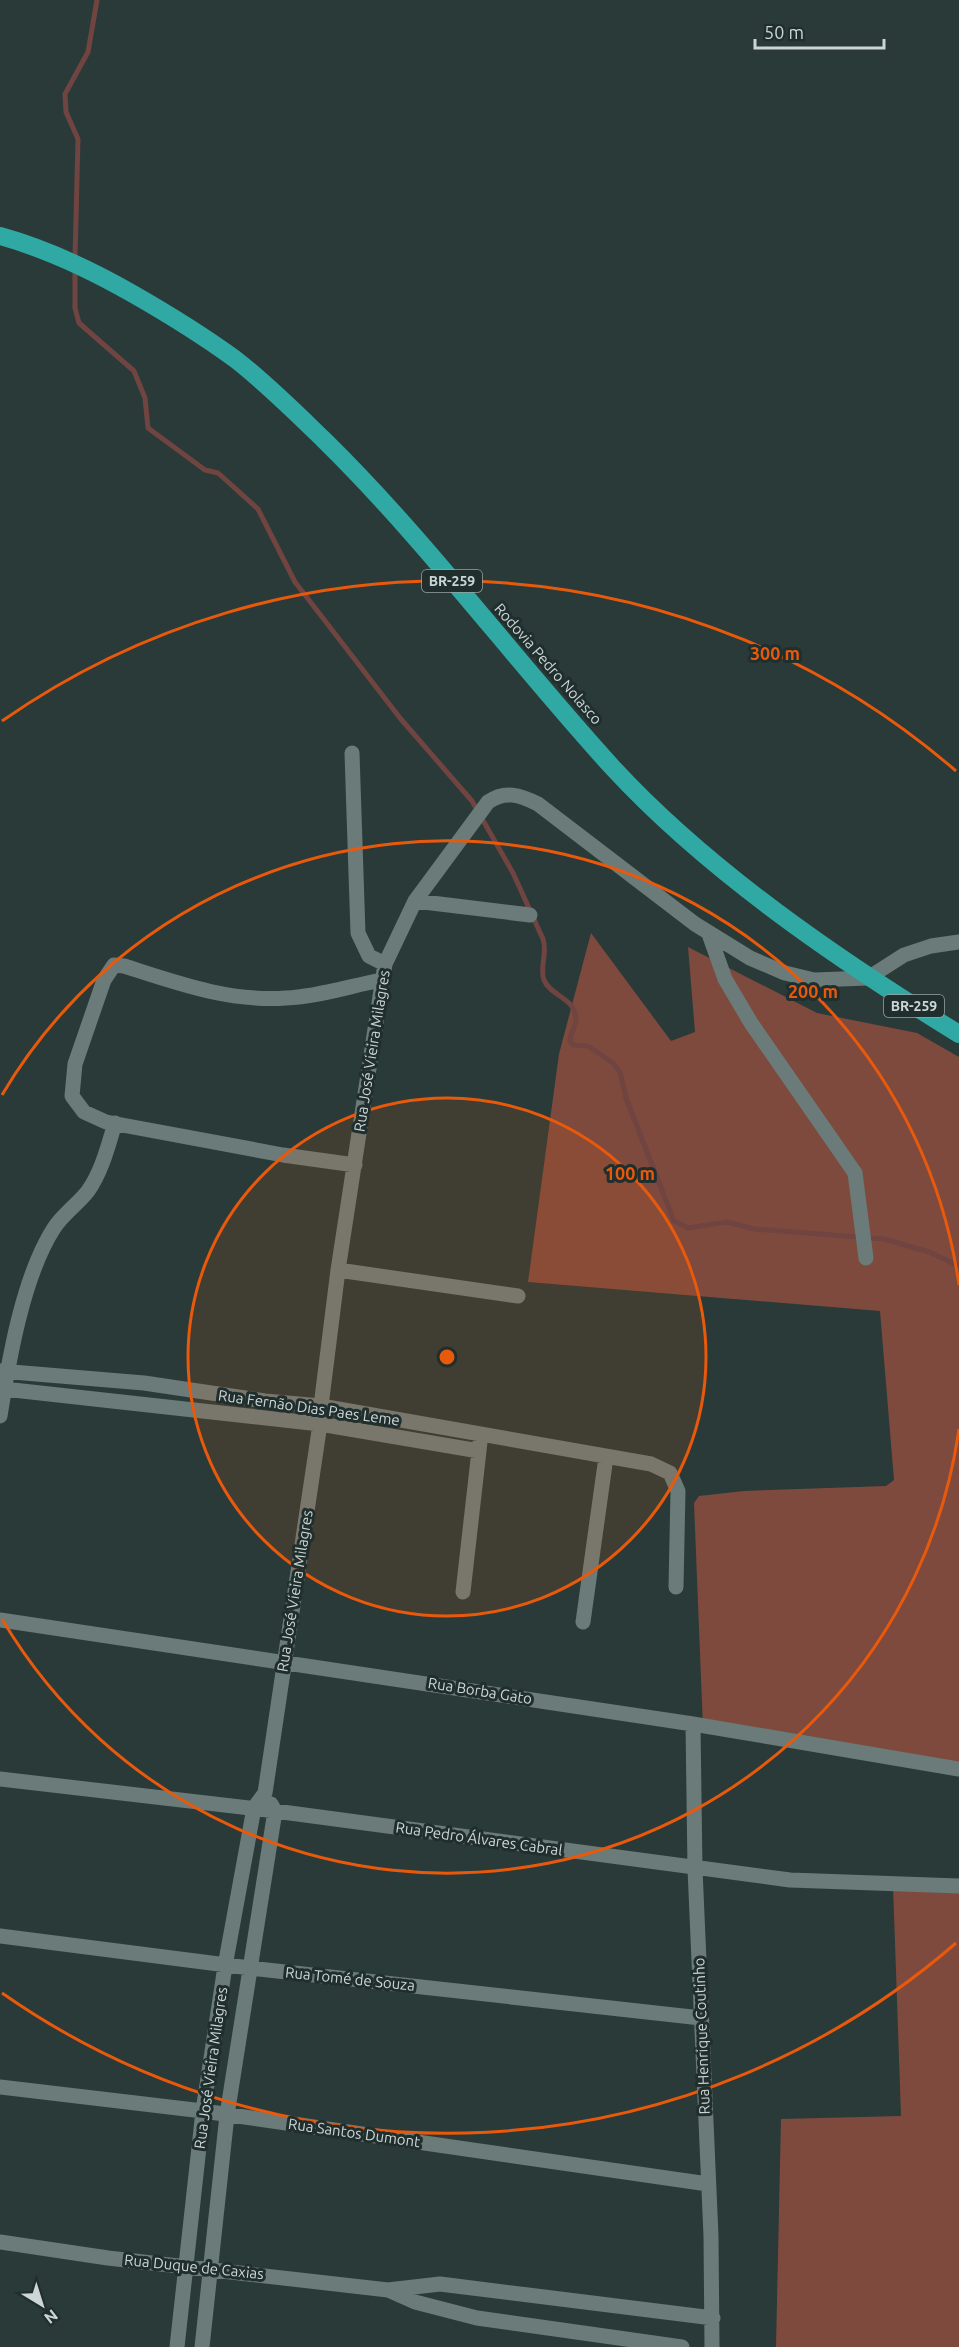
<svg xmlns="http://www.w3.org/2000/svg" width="959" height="2347" font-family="Ubuntu,sans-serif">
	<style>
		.green { fill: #7e4a3e }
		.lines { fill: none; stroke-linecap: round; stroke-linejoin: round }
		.stream { stroke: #704440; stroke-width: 5 }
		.minor { stroke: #6a7b7a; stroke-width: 15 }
		.highway { stroke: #30a8a3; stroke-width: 18 }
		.ring { fill: none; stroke: #e8590c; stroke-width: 3 }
		.labels { text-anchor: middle; stroke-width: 6; stroke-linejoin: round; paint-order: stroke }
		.shield { fill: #202f2e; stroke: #98a4a3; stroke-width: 1.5 }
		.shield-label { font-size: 14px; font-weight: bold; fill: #ccd6d5 }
		.street-label { font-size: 15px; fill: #ccd6d5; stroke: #202f2e }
		.centre { fill: #e8590c; stroke: #202f2e; stroke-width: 3 }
		.ring-label { font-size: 18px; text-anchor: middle; font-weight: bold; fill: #e8590c; stroke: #202f2e; stroke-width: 6; stroke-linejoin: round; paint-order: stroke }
	</style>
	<rect width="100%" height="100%" fill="#2a3a38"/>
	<path class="green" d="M591 933 671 1041 695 1032 688 947 817 1013 917 1033 959 1057V1762L703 1728 694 1503 699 1496 744 1491 886 1486 894 1480 880 1311 528 1282 559 1054Z
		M959 1884V2347H776L781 2119 901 2116 893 1885Z"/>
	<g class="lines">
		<path class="stream" d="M75 258 78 139 66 112 65 94 88 52 97 0
			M75 268V308L79 323 134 371 145 398 148 428 205 470 218 473 258 509 295 582 400 718 472 801 513 873 543 939C548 954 539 968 544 980 550 996 576 998 576 1019 576 1026 570 1033 570 1041L573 1045 588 1046 613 1063 620 1072 626 1098 674 1221 688 1228 727 1222 754 1229 884 1239 929 1252 959 1266"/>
		<path class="minor" d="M352 753 358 933 369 956 385 964
			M415 901 530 915
			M709 934 725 979 751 1023 855 1173 866 1258
			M355 1165 283 1155 106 1122 84 1112 72 1096 75 1064 104 980 114 965 124 966C177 983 229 1002 286 998 317 997 350 986 381 980
			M338 1270 518 1296
			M0 1371 144 1383 265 1401 321 1406 651 1464 670 1473 678 1491 676 1587
			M4 1389 320 1424 479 1451
			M321 1406 338 1270 385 964 415 901 488 802C505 790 520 795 538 804L695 924 750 958 785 973 814 980 868 978 904 955 931 946 959 942
			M0 1416C9 1359 23 1276 54 1228 63 1214 78 1204 88 1191 102 1171 108 1146 115 1123
			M463 1592 480 1442
			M0 1620 693 1724 959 1769
			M583 1622 606 1457
			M693 1724 695 1869 711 2236 712 2347
			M0 1779 275 1811 790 1880 959 1886
			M0 1936 250 1968 701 2018
			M0 2087 203 2111 708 2184
			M0 2242 108 2258 388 2290 440 2284 713 2318
			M388 2290 415 2302 477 2318 682 2347
			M177 2347 203 2111 225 1966 254 1808 265 1793 320 1424
			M202 2347 227 2115 275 1811 271 1804"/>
		<path class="highway" d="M0 236C47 249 91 270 133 294 168 314 202 335 235 359 266 383 295 412 324 440 428 542 515 661 613 768 708 871 840 961 959 1034"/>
	</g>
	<circle cx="447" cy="1357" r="259" fill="#e8590c" fill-opacity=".12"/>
	<g class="ring">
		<circle cx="447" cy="1357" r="259"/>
		<path d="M959 1429A517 517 0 0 1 2 1619M2 1095A517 517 0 0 1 959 1285"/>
		<path d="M956 1943A776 776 0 0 1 2 1993M2 721A776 776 0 0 1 956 771"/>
	</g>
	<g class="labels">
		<g class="shield">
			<rect x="422" y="570" width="60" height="22" rx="4.5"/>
			<rect x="884" y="995" width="60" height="22" rx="4.5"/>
		</g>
		<g class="shield-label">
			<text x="452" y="586">BR-259</text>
			<text x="914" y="1011">BR-259</text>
		</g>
		<g class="street-label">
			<text transform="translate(548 664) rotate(49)" y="5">Rodovia Pedro Nolasco</text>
			<text transform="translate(372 1051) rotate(-81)" y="5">Rua José Vieira Milagres</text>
			<text transform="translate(309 1408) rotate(8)" y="5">Rua Fernão Dias Paes Leme</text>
			<text transform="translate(295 1591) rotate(-81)" y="5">Rua José Vieira Milagres</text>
			<text transform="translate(480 1691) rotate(9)" y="5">Rua Borba Gato</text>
			<text transform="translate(479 1839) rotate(8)" y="5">Rua Pedro Álvares Cabral</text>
			<text transform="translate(350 1979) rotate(6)" y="5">Rua Tomé de Souza</text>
			<text transform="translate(702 2036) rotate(-92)" y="5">Rua Henrique Coutinho</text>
			<text transform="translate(211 2068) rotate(-82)" y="5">Rua José Vieira Milagres</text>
			<text transform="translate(354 2133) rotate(8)" y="5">Rua Santos Dumont</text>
			<text transform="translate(194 2267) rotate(6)" y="5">Rua Duque de Caxias</text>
		</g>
	</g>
	<circle cx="447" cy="1357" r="9" class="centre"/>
	<g class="ring-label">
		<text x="775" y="660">300 m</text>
		<text x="813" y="998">200 m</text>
		<text x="630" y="1180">100 m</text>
	</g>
	<g transform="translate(42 2305) rotate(142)" stroke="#202f2e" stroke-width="4.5" paint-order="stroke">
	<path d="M0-4.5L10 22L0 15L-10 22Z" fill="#ccd6d5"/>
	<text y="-9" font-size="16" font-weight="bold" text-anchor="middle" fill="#ccd6d5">N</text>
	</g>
	<path d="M755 39v9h129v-9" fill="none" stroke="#ccd6d5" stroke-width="3"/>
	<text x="764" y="39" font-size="18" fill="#ccd6d5" stroke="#202f2e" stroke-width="4.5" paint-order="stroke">50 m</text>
</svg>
